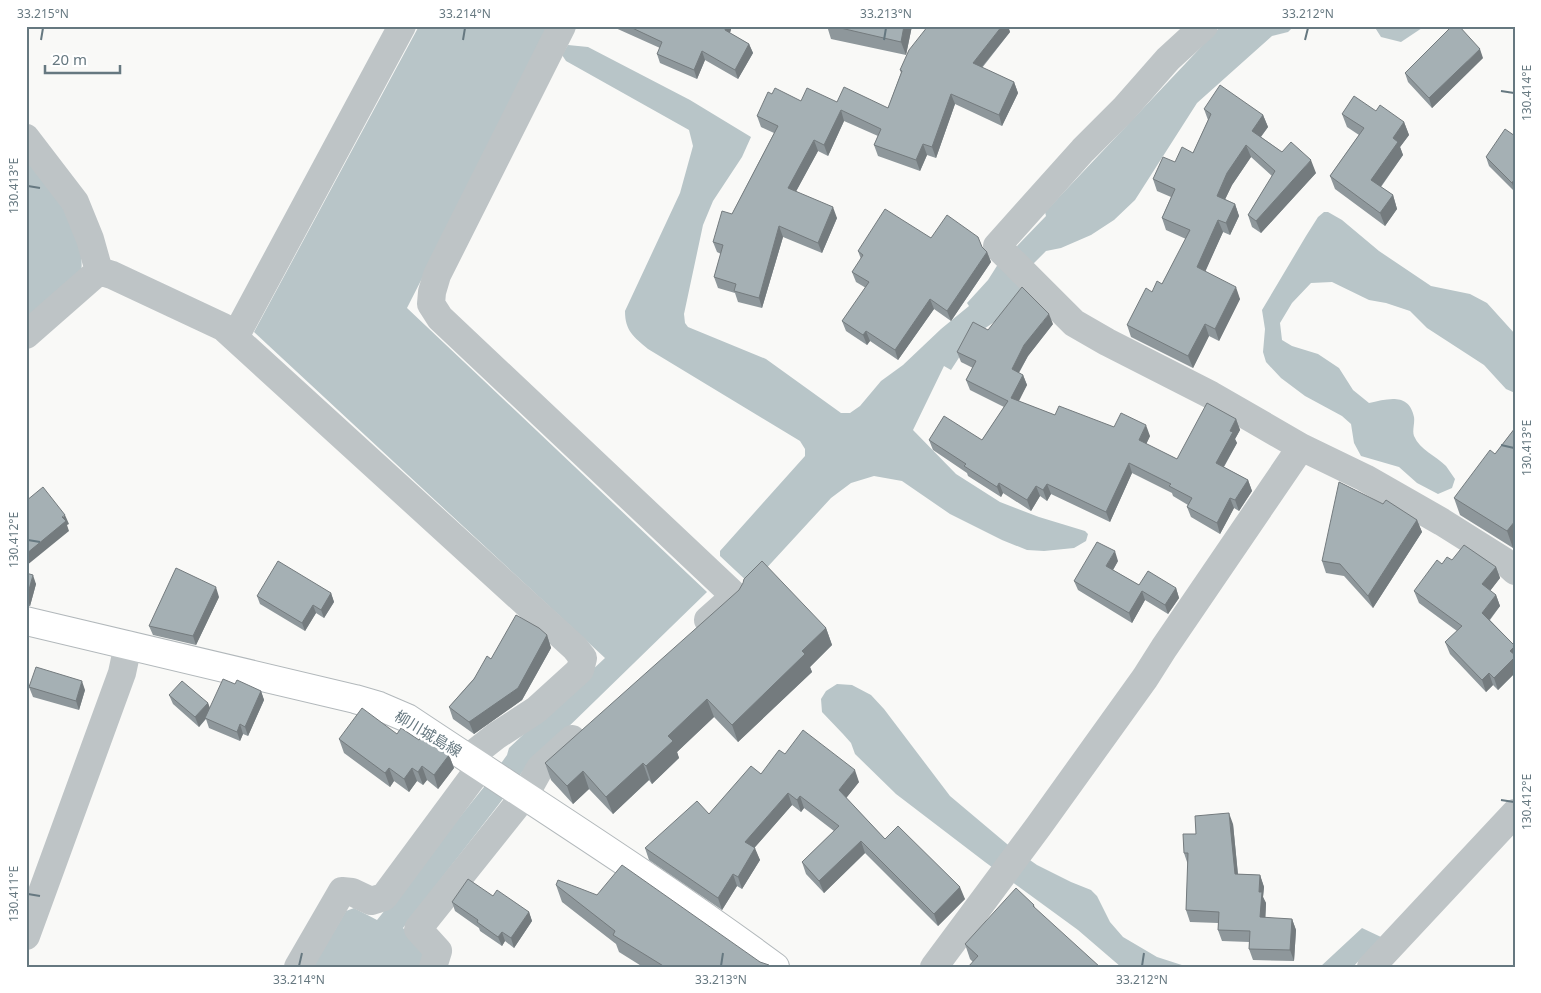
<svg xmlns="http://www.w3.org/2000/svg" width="1541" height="993" font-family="'Noto Sans','Noto Sans JP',sans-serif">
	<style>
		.water { fill: #b8c5c8 }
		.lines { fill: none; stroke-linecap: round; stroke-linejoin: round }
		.major-casing { stroke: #b2b8bb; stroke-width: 30 }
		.minor { stroke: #bec4c6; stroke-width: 28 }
		.major { stroke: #fff; stroke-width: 28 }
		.wall { fill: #8e979b }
		.shaded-wall { fill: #747b7e }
		.building { fill: #a5b0b4; stroke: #747b7e }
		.ticks { fill: none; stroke: #667880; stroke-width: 2 }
		.labels { text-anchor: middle; stroke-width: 5; stroke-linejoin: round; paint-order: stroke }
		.street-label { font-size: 15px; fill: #667880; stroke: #fff }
		.neatline { fill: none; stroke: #667880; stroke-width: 2 }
		.ticks-label { font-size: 12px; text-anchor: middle; fill: #667880 }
	</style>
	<rect width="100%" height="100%" fill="#f9f9f7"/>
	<path class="water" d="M419 26H550L407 308 707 592 523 771 499 804 403 928 420 946 426 955 419 967H313L346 911 354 908 377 920 484 787 507 755 509 748 605 658 254 332Z
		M1221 26H1294L1288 32 1272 36 1197 103 1135 200 1114 220 1091 235 1061 248 1046 251 1032 265 1021 299 996 321 973 336 951 370 944 366 913 430 956 474 1000 502 1039 517 1085 531 1088 534 1086 541 1074 548 1044 551 1027 550 1002 540 950 514 902 481 874 476 851 483 831 498 751 585 720 556V551L805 456V449L800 441 648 349C634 337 625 331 625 311L680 193 693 146 689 130 566 61 562 55 568 45 588 47 690 100 751 137 742 157 713 201 703 225 684 314 685 323 688 327 766 359 841 413H850L860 406 881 381 903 365 941 329 969 306 967 303 988 280 1000 261 1018 253 1017 246 1046 216 1045 212Z
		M1374 26H1425L1401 42 1381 37Z
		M26 154C51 188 87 230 81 275L26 322V248L29 243 26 233Z
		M1324 212H1328L1342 220 1379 251 1431 286 1470 294 1487 303 1515 334V393L1506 389 1484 365 1427 328 1410 311 1386 303 1369 300 1332 282 1311 283 1292 303 1280 323 1282 340 1292 346 1318 354 1339 368 1353 390 1369 403C1387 399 1409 392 1414 417 1415 423 1412 431 1414 436 1420 450 1436 456 1446 466 1449 470 1452 475 1455 479L1452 488 1438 494 1417 483 1399 467 1361 456 1354 443 1351 424 1342 416 1305 396 1281 378 1266 362 1263 352 1265 329 1262 310 1306 236 1318 217Z
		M837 684 852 685 871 695 884 709 950 796 1007 844 1037 865 1071 882 1091 890 1097 896 1110 922 1123 937 1157 957 1188 967H1121L1078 930 985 862 896 794 855 754 851 743 843 734 822 712 821 699 826 691Z
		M1362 928 1381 937 1353 967H1320Z"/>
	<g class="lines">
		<g class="major-casing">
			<path id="major" d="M26 621 355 699 379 706 407 718C530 800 656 879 775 967"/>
		</g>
		<path class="minor" d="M562 26 437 275 432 292 431 304 440 318 735 596 708 620
			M1204 26 1168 59 1124 109 1083 150 997 246 1074 323 1107 342 1211 395 1301 447 1365 478 1442 522 1504 561 1515 571
			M26 138 75 202 90 239 99 271 26 335
			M99 271 112 275 223 327 575 648 583 658 580 670 536 710 496 736 468 758
			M235 337 402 26
			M26 936 122 673 128 645
			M298 967 342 891 352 892 371 901 384 897 481 766
			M433 967 438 951 418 929 525 795 540 768 572 739
			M934 967 1038 827 1145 678 1164 648 1301 447
			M1371 967 1515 813"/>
		<use href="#major" class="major"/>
	</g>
	<path class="wall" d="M611 26H732L730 33 749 44 753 53 738 79 705 60 697 79 660 63 657 54 660 48Z
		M827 26H912L906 55 831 39Z
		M928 26H1008L1010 32 982 68 1014 82 1018 93 1002 126 955 104 936 158 927 155 920 171 878 156 874 145 878 136 844 121 828 156 818 151 796 191 837 218 822 253 783 237 762 308 738 302 735 293 718 288 714 277 721 254 717 252 713 242 732 214 774 133 761 127 757 116 772 94 801 101 837 102 888 108 901 73 900 70Z
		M1483 58 1432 108 1408 82 1405 73Z
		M1204 109 1263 115 1268 127 1261 137 1282 152 1316 173 1261 233 1252 227 1248 215 1272 176 1251 157 1232 185 1225 199 1235 204 1239 216 1230 235 1223 232 1205 271 1240 299 1219 341 1209 336 1193 368 1131 337 1127 325 1152 292 1162 284 1186 239 1166 230 1162 218 1171 197 1157 191 1153 179 1175 162 1193 153 1208 120Z
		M1376 111 1404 122 1409 135 1400 147 1403 155 1381 187 1393 195 1397 209 1385 226 1335 189 1330 176 1359 135 1347 127 1342 114Z
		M1515 136V192L1489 166 1486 157Z
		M931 238 982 247 987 252 991 262 951 321 934 309 898 360 870 341 867 345 846 331 842 321 866 288 856 282 852 272 861 259 858 251Z
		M1053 324 1028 356 1019 373 1023 375 1027 385 1018 401 1055 415 1114 427 1150 436 1146 444 1177 459 1236 419 1240 430 1235 439 1237 443 1224 467 1248 480 1252 491 1239 511 1234 508 1220 534 1191 517 1187 507 1188 505 1173 496 1172 493 1132 473 1110 522 1051 494 1047 501 1040 496 1031 511 1003 493 1001 497 968 476 967 473 933 450 929 440H982L1004 407 970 390 966 380 973 368 961 362 957 352 988 330Z
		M1515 428V547L1513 548 1460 515 1454 498 1495 454Z
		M1383 504 1417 520 1422 532 1373 608 1344 576 1326 573 1322 561Z
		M1452 560 1496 567 1500 578 1490 591 1496 595 1500 606 1490 620 1515 646V673L1498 690 1493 685 1486 692 1450 654 1445 642 1457 631 1419 603 1414 591 1442 564Z
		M1118 561 1113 570 1139 585 1176 588 1179 598 1168 614 1145 600 1132 623 1078 590 1074 581Z
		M26 573 36 584 30 606H26Z
		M331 593 334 602 324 618 316 613 305 631 260 604 257 596Z
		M219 597 196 645 153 635 149 626Z
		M826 628 832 645 810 667 812 672 738 742 714 717 677 752 679 758 652 784 649 780 613 814 589 789 573 804 551 780 545 763Z
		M547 635 551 648 522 700 474 734 453 719 449 707 491 659Z
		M235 684 261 691 264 700 248 736 243 734 240 741 209 728 206 719 199 727 173 704 169 695 208 703 210 708Z
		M29 687 85 690 79 710 33 697Z
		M397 734 419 740 449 755 454 768 438 789 427 780 423 785 417 781 409 792 394 781 390 787 344 753 339 739Z
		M785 754 859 782 846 798 885 839 965 899 938 926 865 853 824 893 806 874 802 862 834 831 804 808 801 812 792 805 754 848 760 860 742 889 737 886 722 910 649 860 645 848 709 814 761 774Z
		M1233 824 1238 874 1260 875 1264 887 1263 897 1266 903 1265 918 1292 919 1296 930 1294 961 1253 960 1249 949V942L1222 941 1218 930V923L1190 922 1186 910 1188 865 1184 853Z
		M556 885 760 962 771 967H643L619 952 616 944 562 902Z
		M493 896 529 912 532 921 514 948 505 941 502 946 480 931 479 928 455 911 452 902Z
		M1034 905 1035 908 973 962 970 959 965 944Z"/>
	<path class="shaded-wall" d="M726 26H732L728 39 725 30Z
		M904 26H912L906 55 901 42Z
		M1002 26H1008L1010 32 976 74 973 63Z
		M749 44 753 53 738 79 735 70Z
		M1480 49 1483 58 1432 108 1429 98Z
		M702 51 705 60 697 79 694 70Z
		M1014 82 1018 93 1002 126 999 115Z
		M951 94 955 104 936 158 932 147Z
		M841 110 844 121 828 156 824 145Z
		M1263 115 1268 127 1256 143 1252 131Z
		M1404 122 1409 135 1400 147 1403 155 1376 193 1371 180 1393 138Z
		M814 140 818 151 792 199 788 188Z
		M923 144 927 155 920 171 916 160Z
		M1246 145 1251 157 1232 185 1221 208 1217 196 1227 173Z
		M1311 160 1316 173 1261 233 1256 221Z
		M1515 178V192L1512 183Z
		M1393 195 1397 209 1385 226 1380 213Z
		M1235 204 1239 216 1230 235 1226 223Z
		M833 207 837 218 822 253 818 243Z
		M1218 220 1223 232 1202 279 1197 267Z
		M779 226 783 237 762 308 759 298Z
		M987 252 991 262 951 321 947 311Z
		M1236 287 1240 299 1219 341 1215 329Z
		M930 299 934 309 898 360 895 350Z
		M1049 314 1053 324 1028 356 1015 379 1012 369 1024 345Z
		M1205 324 1209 336 1193 368 1188 356Z
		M866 331 870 341 867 345 863 335Z
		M1023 375 1027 385 1015 409 1011 398Z
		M1236 419 1240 430 1235 439 1237 443 1220 473 1216 463 1230 431Z
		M1146 425 1150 436 1143 451 1139 440Z
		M1129 463 1132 473 1110 522 1106 512Z
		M1248 480 1252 491 1239 511 1235 500Z
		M999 483 1003 493 1001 497 997 487Z
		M1047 484 1051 494 1047 501 1043 490Z
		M1036 486 1040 496 1031 511 1027 500Z
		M1230 498 1234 508 1220 534 1217 523Z
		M65 515 69 524 67 525 69 531 26 566V554Z
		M1417 520 1422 532 1373 608 1368 596Z
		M1515 521V547L1513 548 1507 531Z
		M1115 551 1118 561 1110 575 1106 566Z
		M1496 567 1500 578 1486 596 1482 584Z
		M33 575 36 584 30 606 27 597Z
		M216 587 219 597 196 645 193 636Z
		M1176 588 1179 598 1168 614 1165 605Z
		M1142 591 1145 600 1132 623 1129 613Z
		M331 593 334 602 324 618 321 610Z
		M1496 595 1500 606 1486 624 1482 613Z
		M313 605 316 613 305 631 302 623Z
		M826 628 832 645 810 667 812 672 738 742 732 725 802 651Z
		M547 635 551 648 522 700 474 734 469 722Z
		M1515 646V673L1498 690 1494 678 1510 651Z
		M1489 673 1493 685 1486 692 1482 680Z
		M82 681 85 690 79 710 76 701Z
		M261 691 264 700 248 736 245 727Z
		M707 699 714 717 677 752 679 758 652 784 646 766 668 736Z
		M208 703 211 712 199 727 195 717Z
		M240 724 243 734 240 741 237 732Z
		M449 755 454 768 438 789 434 775Z
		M643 763 649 780 613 814 606 797Z
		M422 766 427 780 423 785 418 772Z
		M389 768 394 781 390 787 385 773Z
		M412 768 417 781 409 792 404 779Z
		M855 770 859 782 843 802 839 790Z
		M583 771 589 789 573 804 567 786Z
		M788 793 792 805 749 854 745 842Z
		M800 796 804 808 801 812 797 800Z
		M1229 813 1233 824 1239 886 1235 874Z
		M861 841 865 853 824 893 819 881Z
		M755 848 760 860 742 889 738 877Z
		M733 874 737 886 722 910 718 898Z
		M1260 875 1264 887 1263 897 1266 903 1265 929 1260 917 1259 892Z
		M960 887 965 899 938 926 934 914Z
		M529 912 532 921 514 948 511 938Z
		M1292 919 1296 930 1294 961 1290 950Z
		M502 932 505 941 502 946 498 937Z"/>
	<path class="building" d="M628 26H726L725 30 749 44 735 70 702 51 694 70 657 54 662 42Z
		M832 26H904L901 42Z
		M928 26H1002L973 63 1014 82 999 115 951 94 932 147 923 144 916 160 874 145 881 129 841 110 824 145 814 140 788 188 833 207 818 243 779 226 759 298 734 291 736 284 714 277 723 245 713 242 722 211 732 214 778 126 757 116 768 92 772 94 775 88 801 101 807 88 837 102 844 87 888 108 902 71 900 70 909 50Z
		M1452 26H1459L1480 49 1429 98 1405 73Z
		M1220 85 1263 115 1252 131 1282 152 1291 142 1311 160 1256 221 1248 215 1275 171 1246 145 1227 173 1217 196 1235 204 1226 223 1218 220 1197 267 1236 287 1215 329 1205 324 1188 356 1127 325 1146 288 1152 292 1157 281 1162 284 1190 230 1162 218 1175 189 1153 179 1163 157 1175 162 1182 147 1193 153 1211 114 1204 109Z
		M1354 96 1376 111 1380 105 1404 122 1393 138 1398 142 1371 180 1393 195 1380 213 1330 176 1364 128 1342 114Z
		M1505 129 1515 136V178L1512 183 1486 157Z
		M885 209 931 238 947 215 978 237 982 247 987 252 947 311 930 299 895 350 866 331 863 335 842 321 869 282 852 272 863 255 858 251Z
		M1022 287 1049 314 1024 345 1012 369 1023 375 1011 398 1055 415 1059 406 1114 427 1121 413 1146 425 1139 440 1177 459 1207 403 1236 419 1230 431 1233 432 1216 463 1248 480 1235 500 1230 498 1217 523 1187 507 1192 498 1169 486 1171 484 1129 463 1106 512 1047 484 1043 490 1036 486 1027 500 999 483 997 487 964 466 966 464 929 440 944 416 982 440 1008 401 966 380 976 361 957 352 973 322 988 330Z
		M1515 428V521L1507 531 1454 498 1490 450 1495 454Z
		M1339 482 1383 504 1386 500 1417 520 1368 596 1340 564 1322 561Z
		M43 487 65 515 62 517 66 521 26 554V501Z
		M1097 542 1115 551 1106 566 1139 585 1148 571 1176 588 1165 605 1142 591 1129 613 1074 581Z
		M1464 545 1496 567 1482 584 1496 595 1482 613 1515 646 1510 651 1515 655V657L1494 678 1489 673 1482 680 1445 642 1462 626 1414 591 1437 560 1442 564 1447 557 1452 560Z
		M278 561 331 593 321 610 313 605 302 623 257 596Z
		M762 561 826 628 802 651 805 654 732 725 707 699 668 736 673 741 646 766 643 763 606 797 583 771 567 786 545 763 739 590 743 583 744 579Z
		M176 568 216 587 193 636 149 626Z
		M26 573 33 575 27 597H26Z
		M516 615 539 628 547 635 518 688 469 722 449 707 474 679 487 656 491 659Z
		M36 667 82 681 76 701 29 687Z
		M223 679 235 684 237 680 261 691 245 727 240 724 237 732 205 718Z
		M182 681 208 703 195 717 169 695Z
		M362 708 397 734 401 728 419 740 422 736 449 755 434 775 422 766 418 772 412 768 404 779 389 768 385 773 339 739Z
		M803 730 855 770 839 790 885 839 898 826 960 887 934 914 861 841 819 881 802 862 839 826 800 796 797 800 788 793 745 842 755 848 738 877 733 874 718 898 645 848 697 801 709 814 751 766 761 774 779 750 785 754Z
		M1229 813 1235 874 1260 875 1259 892H1262L1260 917 1292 919 1290 950 1249 949 1250 931 1218 930 1219 912 1186 910 1188 853H1184L1183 834H1196L1195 816Z
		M622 865 760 962 769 965 771 967H665L613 935 615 931 556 885 558 880 597 895Z
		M468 879 493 896 497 890 529 912 511 938 502 932 498 937 477 922 478 920 452 902Z
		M1016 888 1034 905 1033 906 1100 967H968L978 956 965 944Z"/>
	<path class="ticks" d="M41 40 43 28M463 40 465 28M884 40 886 28M1305 40 1308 28M1501 91 1514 93M28 186 40 188M1501 445 1514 448M28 540 40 542M1501 800 1514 802M28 894 40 896M299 966 302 953M721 966 723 953M1142 966 1144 953"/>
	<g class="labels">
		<g class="street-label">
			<text transform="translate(428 734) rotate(31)" y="5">柳川城島線</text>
		</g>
	</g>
	<rect width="1541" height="993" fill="none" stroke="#ffffff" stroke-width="55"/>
	<path d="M45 65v8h75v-8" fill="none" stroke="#667880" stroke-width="2.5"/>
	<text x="52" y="65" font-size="15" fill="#667880" stroke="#ffffff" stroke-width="4" paint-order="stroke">20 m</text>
	<rect x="28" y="28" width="1486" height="938" class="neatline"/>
	<g class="ticks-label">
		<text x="43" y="18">33.215°N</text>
		<text x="465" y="18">33.214°N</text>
		<text x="886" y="18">33.213°N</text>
		<text x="1308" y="18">33.212°N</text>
		<text transform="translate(1527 93) rotate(-90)" y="4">130.414°E</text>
		<text transform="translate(14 186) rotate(-90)" y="4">130.413°E</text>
		<text transform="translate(1527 448) rotate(-90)" y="4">130.413°E</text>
		<text transform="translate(14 540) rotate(-90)" y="4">130.412°E</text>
		<text transform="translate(1527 802) rotate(-90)" y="4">130.412°E</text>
		<text transform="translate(14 894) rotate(-90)" y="4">130.411°E</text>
		<text x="299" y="984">33.214°N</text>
		<text x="721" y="984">33.213°N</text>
		<text x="1142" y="984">33.212°N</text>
	</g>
</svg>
